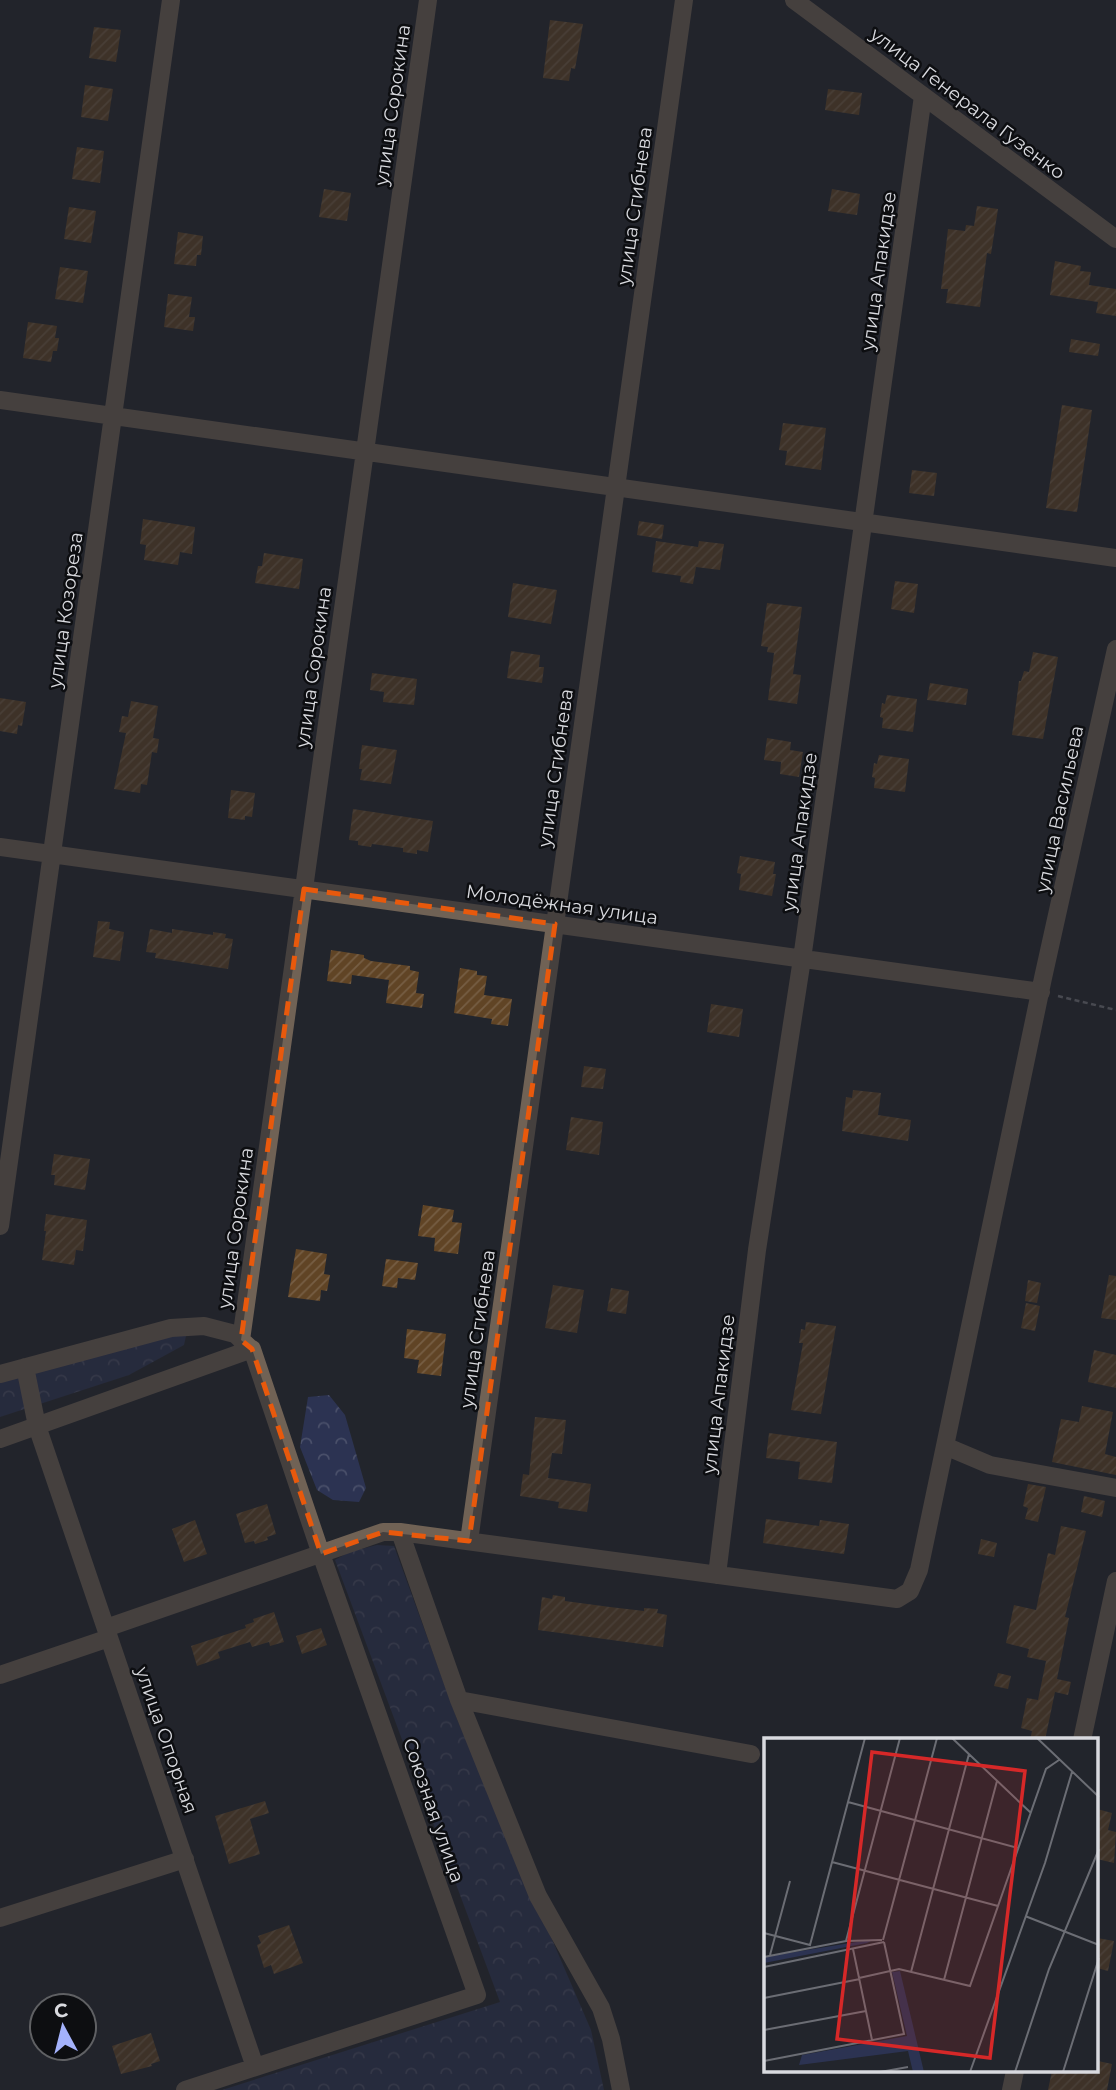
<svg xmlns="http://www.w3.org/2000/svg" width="1116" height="2090" font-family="Montserrat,sans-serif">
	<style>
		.forest { fill: url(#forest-crowns) }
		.building { fill: url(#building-hatch) }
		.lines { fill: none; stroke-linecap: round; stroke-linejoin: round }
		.path { stroke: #75777d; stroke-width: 2.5; stroke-dasharray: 5 3.5; stroke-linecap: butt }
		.minor { stroke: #706255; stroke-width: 18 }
		.marked { fill: none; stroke: #e8590c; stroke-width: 5; stroke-dasharray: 14 9; stroke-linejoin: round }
		.labels { text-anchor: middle; stroke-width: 5; stroke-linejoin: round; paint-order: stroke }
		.street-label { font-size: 19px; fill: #d9dadf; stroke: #0d0e11 }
		.inset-road { fill: none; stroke: #6b6d74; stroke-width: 2 }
		.view { fill: #d62828; fill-opacity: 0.15; stroke: #d62828; stroke-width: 3.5 }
		.inset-edge { fill: none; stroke: #d9dadf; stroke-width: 3.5 }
	</style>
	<defs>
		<pattern id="forest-crowns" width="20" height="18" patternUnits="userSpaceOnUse" patternTransform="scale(1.75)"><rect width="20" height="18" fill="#2c3352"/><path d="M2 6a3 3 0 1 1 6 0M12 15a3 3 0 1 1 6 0" fill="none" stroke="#4a506a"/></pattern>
		<pattern id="building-hatch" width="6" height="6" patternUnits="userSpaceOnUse" patternTransform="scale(1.75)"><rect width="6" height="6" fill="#604425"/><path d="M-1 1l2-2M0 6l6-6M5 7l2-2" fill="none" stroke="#765e44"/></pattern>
	</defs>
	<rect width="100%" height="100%" fill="#22252c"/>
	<path class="forest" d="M170 1335 186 1336 184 1345 129 1375 0 1417V1378Z
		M329 1395 345 1415 366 1488 359 1502 333 1500 317 1490 300 1447 308 1397Z
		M377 1545 394 1546 457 1719 591 2030 604 2090H222L500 2002 335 1560 349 1552Z"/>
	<path class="building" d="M550 20 583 24 575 69 571 68 569 81 543 78Z
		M94 27 121 30 116 62 89 58Z
		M85 85 113 89 108 121 81 117Z
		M828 89 862 93 859 115 825 110Z
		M77 147 104 151 100 183 72 179Z
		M324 189 351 193 347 221 319 217Z
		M832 189 860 194 857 215 828 211Z
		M977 206 998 209 991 254 987 253 980 307 946 303 948 289H941L948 229 965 231 966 225 974 226Z
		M69 207 96 211 91 243 64 239Z
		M178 232 203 236 201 255H197L196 266 174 264Z
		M1055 261 1081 266 1080 271 1091 272 1089 285 1116 289V316L1096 313 1098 302 1050 295Z
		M60 267 88 271 83 303 55 299Z
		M168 294 192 297 189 317H195L193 331 164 327Z
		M28 322 57 326 55 338H59L57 351H53L51 362 23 358Z
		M1071 339 1100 344 1098 356 1069 352Z
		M1062 405 1092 410 1077 512 1046 508Z
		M783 423 826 428 821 470 785 465 787 451 779 450Z
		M912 470 937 473 934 496 909 493Z
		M143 519 195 527 192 554 180 552 178 565 144 560 146 545 140 544Z
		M639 521 664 525 662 539 637 535Z
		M656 541 698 547 699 541 724 544 720 570 696 567 693 584 680 582 681 576 652 572Z
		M264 553 303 559 299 589 255 583 258 566H262Z
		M895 581 918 584 914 613 891 609Z
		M513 583 557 590 551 624 508 617Z
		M767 603 802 607 793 674 801 675 797 704 768 700 774 653 767 652 768 647 761 646Z
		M511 651 540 655 539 667H544L542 683 507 678Z
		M1033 652 1058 657 1043 739 1012 735 1019 681H1021L1024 671 1029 672Z
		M372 673 417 679 414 705 383 702 384 692 370 690Z
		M930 683 968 689 966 705 927 700Z
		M887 695 917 699 913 732 882 728 883 718 880 717 882 703 885 704Z
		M0 698 26 702 22 726 18 725 17 734 0 731Z
		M131 701 158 706 153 738 159 739 157 753 152 752 147 785 141 784 140 793 114 789 126 733 119 732 122 716 128 717Z
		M767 738 791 742 790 750 803 752 799 777 780 774 781 762 764 760Z
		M362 745 397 750 391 784 360 780 362 769H359Z
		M879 755 909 759 905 792 874 788 875 778 872 777 874 763 877 764Z
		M231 790 255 793 252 817 245 816V820L228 818Z
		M353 809 433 821 428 852 417 850V854L403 852V848L372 844 371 847 358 845V841L349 840Z
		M740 856 775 862 773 874H776L772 896 739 890 741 874 737 873Z
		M98 921 110 922 109 929 124 932 120 961 93 957Z
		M150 929 172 933V929L213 935V932L226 934 225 938 233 939 228 969 155 958 156 953 146 952Z
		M331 950 364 955V958L371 961 410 966V970L419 972 416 993 424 994 422 1008 386 1003 389 980 352 975 351 984 327 981Z
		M460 968 477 971V975L487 976 484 995 512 999 508 1026 491 1024 492 1019 454 1013Z
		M711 1004 743 1009 739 1037 707 1032Z
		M584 1066 606 1069 603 1089 581 1087Z
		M853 1090 881 1093 878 1115 911 1120 908 1141 842 1131 846 1097 852 1098Z
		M571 1117 603 1122 599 1155 566 1150Z
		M54 1154 90 1159 85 1190 54 1185 55 1175H51Z
		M423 1205 454 1210 452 1222 462 1223 458 1254 434 1251 435 1238 418 1236Z
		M46 1214 87 1220 83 1251 76 1250 74 1265 42 1260 46 1231H44Z
		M296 1249 327 1254 324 1274 330 1275 327 1291 321 1290 320 1301 288 1297Z
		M386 1259 418 1263 415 1280 398 1278 397 1288 382 1286Z
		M1109 1275 1116 1276V1320L1101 1318Z
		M1028 1280 1041 1283 1037 1303 1025 1301Z
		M553 1285 584 1290 577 1333 545 1328Z
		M611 1288 629 1291 626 1314 607 1311Z
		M1026 1303 1040 1306 1035 1331 1021 1328Z
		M806 1322 836 1326 821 1414 791 1410 803 1343H799L801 1329 805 1330Z
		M407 1329 446 1334 441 1376 417 1373 419 1360 404 1358Z
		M1094 1350 1116 1355V1388L1088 1382Z
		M1082 1406 1113 1412 1105 1454 1116 1457V1475L1052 1462 1061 1419 1079 1422Z
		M535 1417 566 1420 562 1454 552 1453 548 1478 591 1484 587 1512 558 1508 559 1502 520 1496 523 1474 529 1475Z
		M769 1433 837 1442 832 1483 798 1479 800 1462 766 1458Z
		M1028 1484 1046 1487 1038 1522 1025 1519 1028 1508 1023 1506Z
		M1084 1496 1105 1501 1102 1517 1081 1512Z
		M267 1504 276 1534 267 1537 268 1540 255 1544 254 1541 245 1543 236 1514Z
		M766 1519 819 1526 820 1520 849 1524 844 1554 763 1543Z
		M195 1520 207 1554 184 1562 172 1529Z
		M1061 1526 1086 1531 1065 1617 1069 1618 1057 1679 1071 1682 1068 1695 1055 1692 1045 1740H1030L1032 1731 1021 1728 1027 1698 1038 1700 1046 1661 1027 1657 1029 1649 1006 1643 1014 1605 1036 1610 1048 1553 1055 1555Z
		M981 1539 997 1543 994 1557 978 1554Z
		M553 1595 565 1597V1601L610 1607 644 1611V1608L658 1609 657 1613 667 1615 663 1647 538 1630 542 1597 552 1599Z
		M274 1612 284 1642 270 1646 269 1642 252 1647 250 1642 218 1652 220 1658 197 1666 191 1646 246 1628 245 1625 254 1622 253 1619Z
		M321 1628 327 1645 302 1654 296 1636Z
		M998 1673 1011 1676 1008 1689 994 1686Z
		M265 1801 269 1813 250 1819 260 1854 229 1864 215 1816Z
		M1097 1809 1112 1813 1108 1830 1116 1832 1114 1863 1097 1859Z
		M289 1925 303 1963 274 1974 271 1965 264 1968 257 1945 261 1943 258 1936Z
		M1097 1938 1114 1941 1108 1971 1097 1968Z
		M151 2033 160 2061 151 2064 152 2066 121 2074 112 2046Z
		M1098 2061 1112 2064 1107 2090H1048L1052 2071H1097Z"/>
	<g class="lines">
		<path class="path" d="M1058 996 1116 1010"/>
		<path class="minor" d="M794 0 1116 239
			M0 400 1116 558
			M0 847 1041 992
			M0 1226 171 0
			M241 1340 428 0
			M25 1367 37 1426 255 2067
			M0 1374 171 1328 204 1326 235 1334 249 1347
			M0 1439 252 1349
			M945 1446 990 1465 1116 1488
			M400 1532 459 1700 538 1896 601 2008 611 2039 621 2090
			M469 1541 684 0
			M717 1575 757 1250 802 959 923 96
			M106 1628 383 1532H400L897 1599 910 1591 919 1570 1043 978 1116 649
			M0 1675 109 1638
			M459 1700 751 1754
			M1082 1740 1116 1581
			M0 1918 185 1859
			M185 2090 477 1995 321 1554 252 1349
			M1011 2090 1015 2071"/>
	</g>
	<path d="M0 0H1116V2090H0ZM304 889 555 924 469 1541 383 1532 321 1554 252 1349 241 1340Z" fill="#22252c" fill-opacity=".55" fill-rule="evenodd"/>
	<path class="marked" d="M304 889 555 924 469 1541 383 1532 321 1554 252 1349 241 1340Z"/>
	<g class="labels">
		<g class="street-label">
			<text transform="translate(968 103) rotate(37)" y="7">улица Генерала Гузенко</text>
			<text transform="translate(392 105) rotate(-82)" y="7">улица Сорокина</text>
			<text transform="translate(634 206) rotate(-82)" y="7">улица Сгибнева</text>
			<text transform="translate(878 271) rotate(-82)" y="7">улица Апакидзе</text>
			<text transform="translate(65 610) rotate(-82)" y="7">улица Козореза</text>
			<text transform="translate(313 667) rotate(-82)" y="7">улица Сорокина</text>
			<text transform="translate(555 768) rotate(-82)" y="7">улица Сгибнева</text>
			<text transform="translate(1059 809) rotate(-78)" y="7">улица Васильева</text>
			<text transform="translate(799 832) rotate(-82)" y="7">улица Апакидзе</text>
			<text transform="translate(562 904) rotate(8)" y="7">Молодёжная улица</text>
			<text transform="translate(235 1228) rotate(-82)" y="7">улица Сорокина</text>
			<text transform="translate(477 1329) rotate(-82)" y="7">улица Сгибнева</text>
			<text transform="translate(718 1394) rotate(-83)" y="7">улица Апакидзе</text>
			<text transform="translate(167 1740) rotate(71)" y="7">улица Опорная</text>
			<text transform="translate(434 1810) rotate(71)" y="7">Союзная улица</text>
		</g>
	</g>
	<g transform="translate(764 1738)">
		<rect width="334" height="334" fill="#22252c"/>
		<path d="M111 201 103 205 0 225V219ZM136 233 160 334H149L144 313 35 327 38 317 143 298 128 234Z" fill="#2c3352"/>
		<path class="inset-road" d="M188 0 267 75M273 0 335 59M84 64 254 110M68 124 234 168M261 178 335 207M0 195 46 207 101 0M119 202 173 0M82 203 136 0M89 211 108 302M6 217 26 143M0 219 82 203 118 202M0 229 120 204M147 234 205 16M95 240 135 231 206 248 282 31 295 22M180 242 233 43M0 260 96 241M0 292 102 273M0 323 140 296 120 204M116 334 144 329M206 334 281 125 308 34M251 334 285 231 335 111M299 334 335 220"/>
		<path class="view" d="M108 14 261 33 226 320 73 301Z"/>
		<rect width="334" height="334" class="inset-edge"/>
	</g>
	<g transform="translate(63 2027) rotate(353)"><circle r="33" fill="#0d0e11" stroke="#5f6063" stroke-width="2"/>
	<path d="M0-5L12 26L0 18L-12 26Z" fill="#a4b2fc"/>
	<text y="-10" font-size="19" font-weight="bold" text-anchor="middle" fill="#d9dadf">С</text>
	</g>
</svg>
